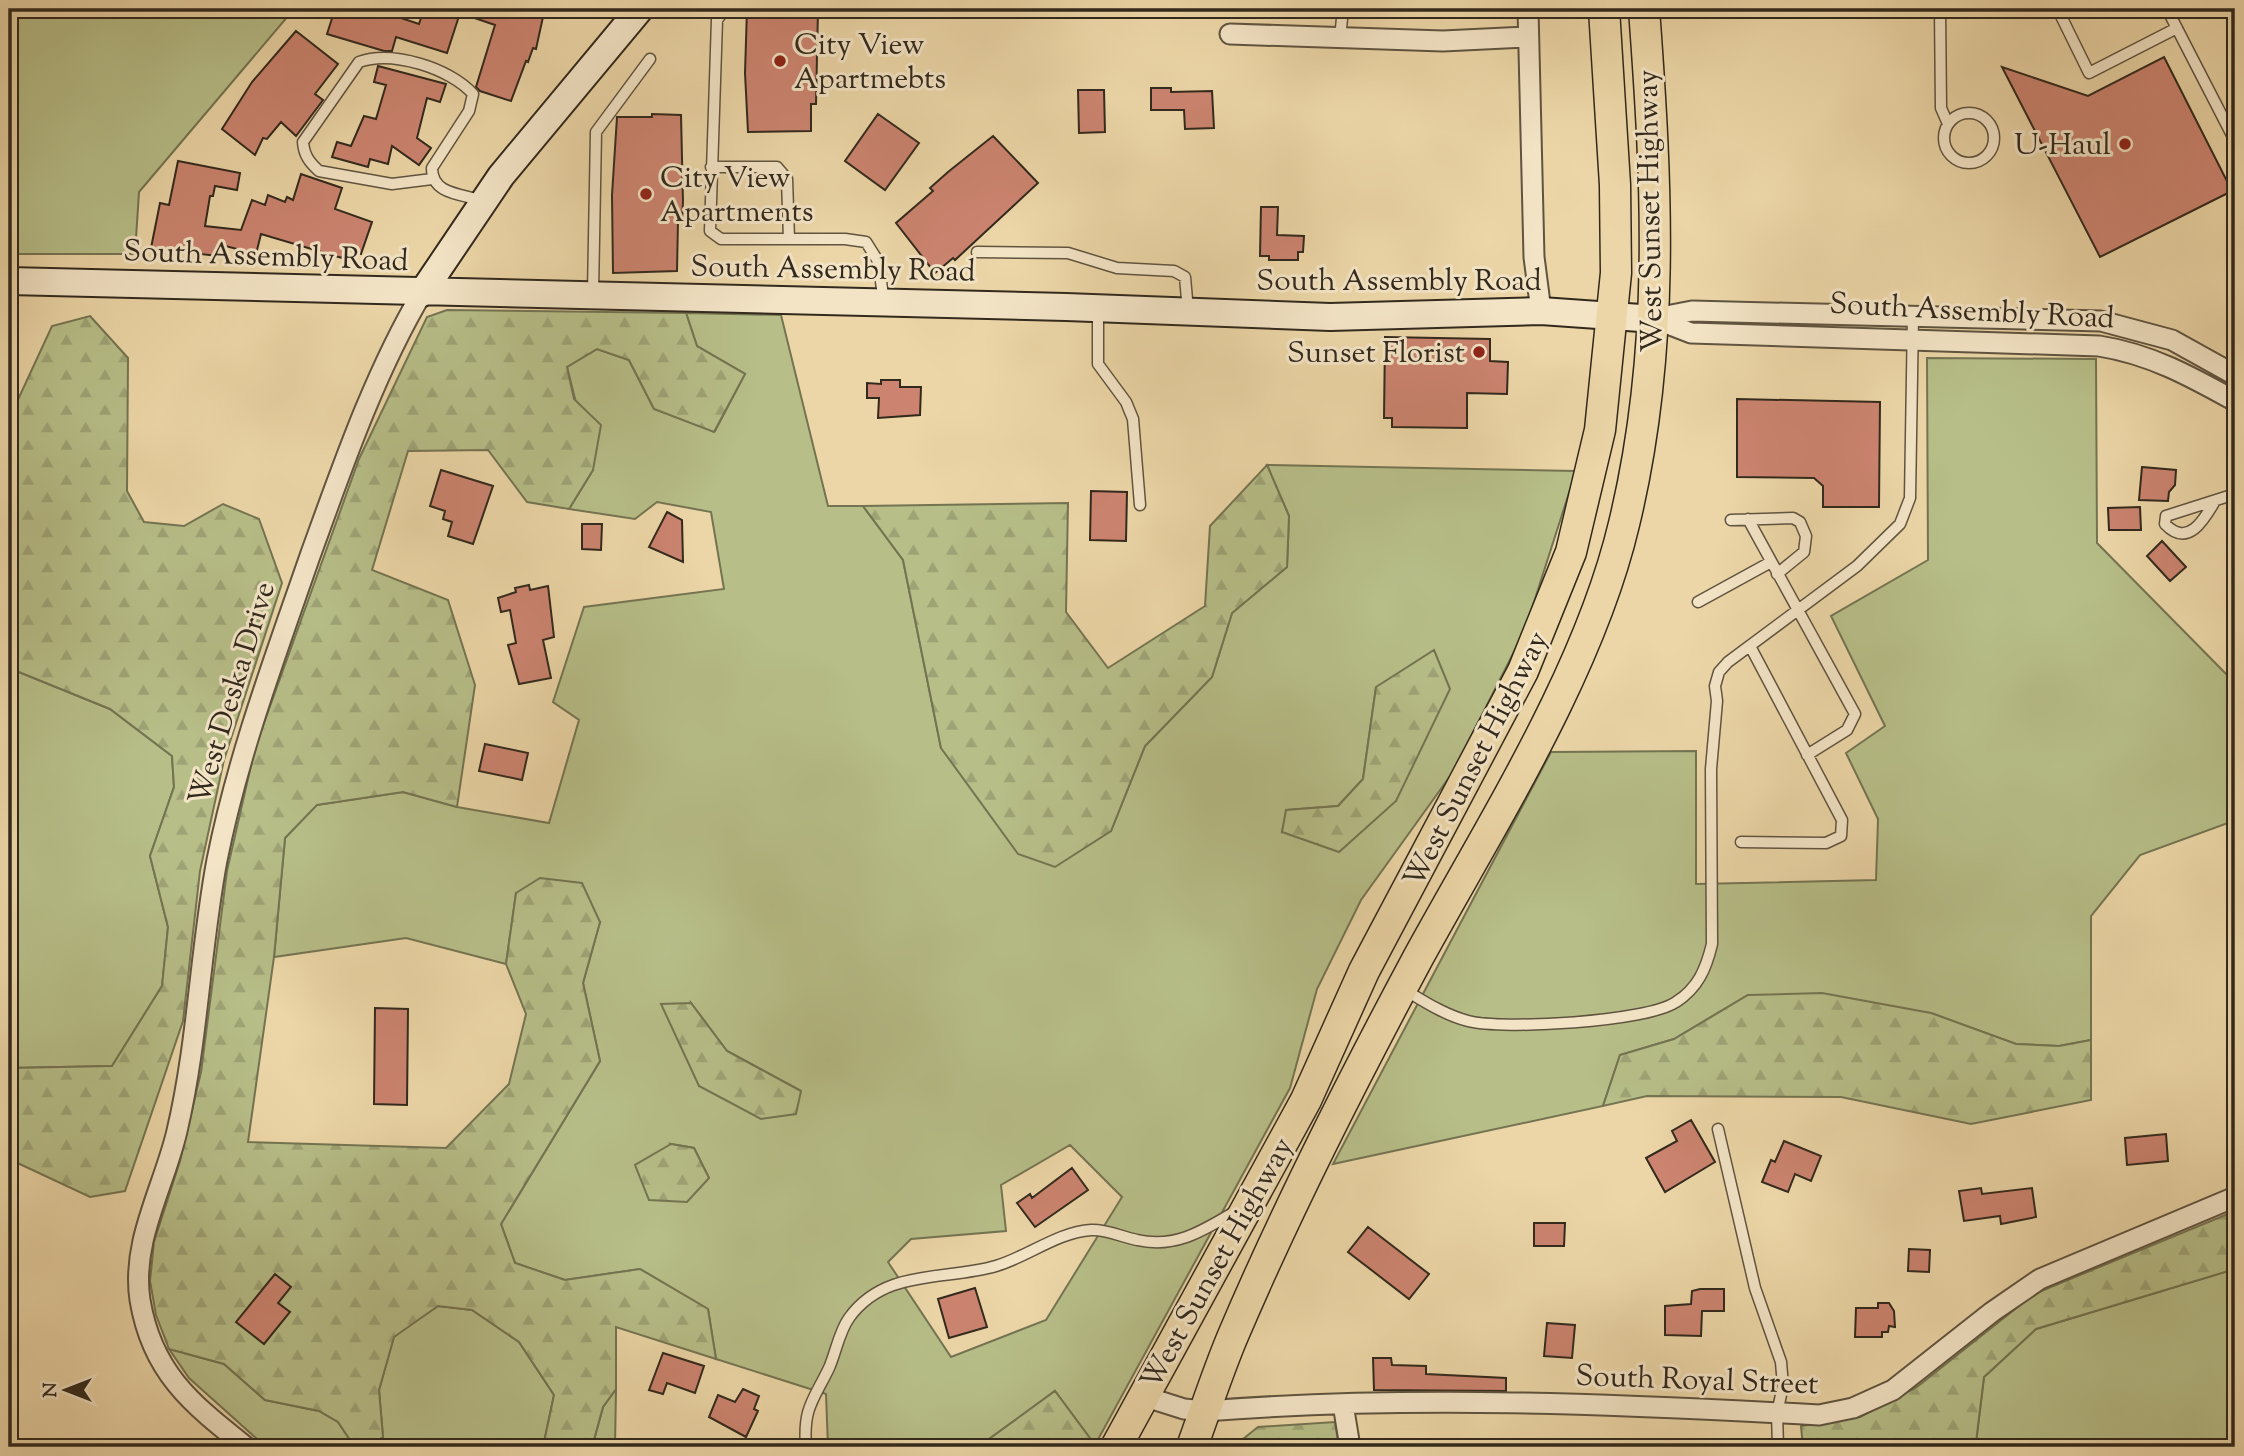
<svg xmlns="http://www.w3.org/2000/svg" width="2244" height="1456" font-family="'Sorts Mill Goudy',serif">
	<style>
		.green { fill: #b7be88; stroke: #747452; stroke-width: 2; fill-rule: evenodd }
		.forest { fill: url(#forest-firs); stroke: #747452; stroke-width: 2 }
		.building { fill: #cc8470; stroke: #32291d; stroke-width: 2 }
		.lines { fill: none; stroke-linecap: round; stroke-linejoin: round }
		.lane-casing { stroke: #605440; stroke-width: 13 }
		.street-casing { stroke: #605440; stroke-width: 23 }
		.secondary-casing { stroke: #32291d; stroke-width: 30 }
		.primary-casing { stroke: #32291d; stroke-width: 33 }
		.lane { stroke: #f3e4c6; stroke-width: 10 }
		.street { stroke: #f3e4c6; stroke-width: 19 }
		.secondary { stroke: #f3e4c6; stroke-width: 26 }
		.primary { stroke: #ecd6a7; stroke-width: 30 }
		.poi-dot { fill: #8f2418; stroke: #f3e4c6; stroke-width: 2.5 }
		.labels { text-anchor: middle; stroke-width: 6; stroke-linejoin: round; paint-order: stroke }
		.poi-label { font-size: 30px; fill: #32291d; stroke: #f3e4c6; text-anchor: start }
		.street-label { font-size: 30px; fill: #32291d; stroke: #f3e4c6 }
	</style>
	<defs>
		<pattern id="forest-firs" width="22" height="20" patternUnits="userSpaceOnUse" patternTransform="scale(1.75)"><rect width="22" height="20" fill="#b7be88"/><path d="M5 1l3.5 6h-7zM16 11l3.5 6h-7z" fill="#9ea375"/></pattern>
	</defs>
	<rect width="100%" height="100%" fill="#ecd6a7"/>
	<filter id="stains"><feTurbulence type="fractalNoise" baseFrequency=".00286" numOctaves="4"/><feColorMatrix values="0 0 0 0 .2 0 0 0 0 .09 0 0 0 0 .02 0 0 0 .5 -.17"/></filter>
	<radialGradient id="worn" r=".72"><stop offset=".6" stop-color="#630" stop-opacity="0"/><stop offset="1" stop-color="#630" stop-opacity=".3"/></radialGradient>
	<path class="green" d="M9 9H294L139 192 135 254H9Z
		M686 313 781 315 828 506H863L903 560 941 748 1111 831 1145 746 1212 677 1232 613 1287 567 1289 516 1267 465 1576 471 1525 630 1453 772 1361 900 1317 989 1290 1088 1095 1445 1055 1391 978 1447H885L870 1440 828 1447 826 1394 716 1359 708 1309 640 1269 565 1280 515 1263 501 1224 600 1061 583 983 600 922 516 893 506 964 406 938 274 957 285 838 316 805 403 792 457 807 549 823 579 720 553 702 584 607 724 589 711 512 657 502 635 519 569 509 593 470 567 367 597 349 629 360 654 409 715 431 745 374 697 346ZM1376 687 1396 801 1282 832 1287 810 1338 806 1363 779ZM691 1003 727 1051 801 1091 699 1086ZM671 1144 694 1148 709 1178ZM1070 1145 1122 1197 1046 1320 951 1357 888 1262 911 1239 1006 1231 1001 1185Z
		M1927 358 2096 359 2097 543 2235 683V793L2228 823 2140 855 2091 916V1040L2059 1046 2016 1044 1931 1013 1748 995 1674 1039 1620 1055 1603 1106 1333 1164 1551 752 1696 751V884L1876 880 1878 819 1846 753 1885 726 1831 616 1928 560Z
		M9 668 110 709 172 756 174 787 150 856 168 927 162 986 112 1066 9 1068Z
		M2235 1269V1447H1978L1976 1443 1984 1377 2036 1329Z
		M438 1306 472 1310 519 1342 554 1395 543 1447H266L189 1378 169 1349 224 1364 265 1400 319 1411 338 1422 352 1443 383 1437 379 1390 394 1336Z
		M616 1389 615 1447H592L603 1407Z"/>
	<path class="forest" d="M447 310 686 313 697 346 745 374 714 432 654 409 629 360 597 349 567 367 574 399 601 425 593 470 569 509 527 502 488 450 408 451 372 570 448 600 475 685 457 807 403 792 317 805 285 838 274 957 248 1142 446 1148 509 1084 526 1014 506 964 516 893 540 878 582 883 600 922 583 983 600 1061 501 1224 515 1263 565 1280 640 1269 708 1309 716 1359 616 1327V1389L603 1407 592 1447H543L554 1395 519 1342 472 1310 438 1306 394 1337 379 1390 383 1437 370 1446 352 1443 338 1422 319 1411 265 1400 224 1364 169 1349 156 1315 150 1281 154 1242 180 1161 201 1072 227 871 255 748 359 459 427 317Z
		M90 316 128 358 127 491 144 522 184 526 223 504 259 519 282 583 224 760 200 871 183 1021 125 1191 90 1197 9 1159V1068L112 1066 162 986 168 927 150 856 174 787 172 756 110 709 9 668V419L52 326Z
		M1267 465 1289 516 1287 567 1232 613 1212 677 1145 746 1111 831 1055 867 1018 854 941 748 903 560 863 506 1068 503 1066 612 1108 668 1205 606 1210 526Z
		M1434 650 1450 689 1396 801 1339 852 1282 832 1286 810 1338 806 1363 779 1376 687Z
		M1822 993 1931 1013 2016 1044 2059 1046 2091 1040V1100L1971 1124 1841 1097 1647 1096 1603 1106 1620 1055 1674 1039 1748 995Z
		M691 1003 727 1051 801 1091 796 1114 761 1119 699 1086 661 1004Z
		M671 1144 694 1148 709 1178 687 1202 649 1200 635 1165Z
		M2235 1211V1269L2036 1329 1984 1377 1976 1442 1978 1447H1803L1801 1426 1860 1417 1917 1387 2034 1294Z
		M1055 1391 1095 1445 1093 1447H978Z
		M1335 1422 1339 1447H1233L1258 1427Z"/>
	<path class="building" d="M335 9H374L419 24 424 9H518L543 17 536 49 533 48 528 62 526 61 511 101 480 91 476 87 495 25 460 13 447 53 396 37 392 51H384L327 34Z
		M747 9H818L816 104H811V131L748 132 745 73Z
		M296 31 338 64 315 94 323 100 296 136 281 122 267 139 263 138 255 155 222 129 252 82Z
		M2164 57 2232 191 2100 257 2002 67 2088 96Z
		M378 66 446 84 440 102 427 98 417 138 431 148 419 165 392 146 388 164 370 159 368 167 332 157 337 142 351 146 364 116 376 119 386 85 374 82Z
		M1151 88H1171V92L1212 91 1214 128 1185 129 1184 110H1151Z
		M1078 90H1104L1105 132 1079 133Z
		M652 114 681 115 683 201 682 221H678L677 271 613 273 612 195 617 117H652Z
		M878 114 919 143 885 190 845 161Z
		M993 136 1038 183 955 260 953 258 935 273 896 223 933 191 930 188 948 172Z
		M178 161 240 173 237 190 215 186 213 196H210L205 226 241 230 252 200 265 205 268 195 285 202 287 197 293 200 301 174 342 188 335 209 372 222 361 254 345 248 342 258 261 234 256 254 218 244 217 256 151 248 160 203 169 205Z
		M1261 207H1278L1277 235 1304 236 1303 252H1298V260H1269V256H1260Z
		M1385 337 1490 339V361L1508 362 1507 394 1467 393V428L1392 427V418H1384Z
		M881 380H900V387H921L920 415 878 418 879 398H867V383L881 384Z
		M1737 399 1880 402 1879 507H1823V486L1814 478 1737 477Z
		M2142 467 2176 470 2175 485 2169 492 2168 501 2139 500Z
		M441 470 493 486 473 544 448 536 452 522 443 519 445 511 430 506Z
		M1091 491 1127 492 1126 541 1090 540Z
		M2140 507 2141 530H2109L2108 508Z
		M667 512 682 520 683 562 649 547Z
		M582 524H602L601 550 582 549Z
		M2162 541 2186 567 2170 581 2147 556Z
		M529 585 530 590 548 586 554 637 543 640 551 678 519 684 508 645 516 643 510 610 501 612 498 598 516 592 515 588Z
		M485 744 528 753 522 780 479 771Z
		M375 1008 408 1009 407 1105 374 1104Z
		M1691 1120 1715 1162 1665 1192 1646 1158 1677 1141 1672 1131Z
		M2166 1134 2168 1161 2127 1165 2125 1138Z
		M1784 1141 1821 1156 1811 1181 1795 1174 1788 1192 1762 1182 1771 1160 1775 1162Z
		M1072 1168 1088 1190 1035 1227 1017 1203 1030 1194 1032 1198Z
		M1981 1188 1982 1194 2032 1188 2036 1217 2001 1224 2000 1216 1964 1221 1959 1191Z
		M1534 1223H1565L1564 1246H1534Z
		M1368 1227 1429 1274 1409 1299 1348 1252Z
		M1909 1249 1930 1250 1929 1272 1908 1271Z
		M275 1274 291 1287 278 1303 290 1312 264 1344 236 1322Z
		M975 1288 987 1327 949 1338 938 1299Z
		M1700 1289H1724V1311H1702L1701 1336 1665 1335V1306L1691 1304 1692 1291Z
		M1878 1303H1889L1894 1311 1895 1327 1889 1326 1888 1332H1882V1337H1855L1856 1308H1878Z
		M1547 1323 1575 1325 1572 1358 1544 1356Z
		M663 1353 704 1366 695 1393 667 1383 663 1394 649 1390Z
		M1373 1358H1391L1392 1365 1426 1366V1374L1506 1378V1391L1374 1390Z
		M743 1389 759 1396 754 1409 758 1411 746 1437 709 1417 718 1395 735 1402Z"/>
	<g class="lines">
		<g class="lane-casing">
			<path id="lane" d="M725 9 717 20 710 231 721 239H845L866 242 878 261 884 302
				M1940 9 1941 108 1948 124
				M2075 9 2061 16 2089 73 2177 28
				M2167 9 2235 141
				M1340 38 1343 9
				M1944 138a25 25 0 1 1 50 0a25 25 0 1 1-50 0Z
				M711 167H777L787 179 789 239
				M432 179 392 184 319 171C309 162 304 155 303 142L359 62C392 50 450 68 473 94L469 111 432 168C432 194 460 194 481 200
				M977 252 1068 253 1117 268 1174 271 1185 277 1188 311
				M593 292 596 132 650 59
				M1098 308V364L1126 402 1133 419 1140 505
				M2215 501C2204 520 2188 548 2165 524L2166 516 2235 494
				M1748 519 1855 714 1847 730 1807 755
				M1731 520 1793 518 1800 522 1806 536 1804 552 1777 574
				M1698 602 1771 562
				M1741 842 1826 843 1841 836 1842 820 1750 646
				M1405 990C1425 1002 1445 1015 1468 1021 1502 1030 1647 1022 1676 1002 1698 988 1706 969 1712 944L1711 769 1717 701 1715 686 1719 672 1728 662 1857 566 1900 524 1910 498 1913 315
				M1718 1129 1755 1288 1781 1362 1783 1386 1777 1413 1778 1447
				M806 1447C803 1408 813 1401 829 1368 836 1352 839 1332 849 1318 885 1268 945 1281 996 1266 1027 1257 1058 1232 1091 1230 1106 1229 1122 1237 1137 1240 1176 1249 1204 1230 1236 1211"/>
		</g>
		<g class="street-casing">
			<path id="street" d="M1528 9 1534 257 1541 311
				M1230 34 1443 41 1528 37
				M1656 318 1692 311 2101 321 2172 340 2235 375
				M1655 319 1691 333 2099 346C2150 354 2190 376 2235 401
				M1143 1396 1184 1409 1205 1411C1409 1395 1615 1404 1819 1415L1853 1408 1893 1390 1992 1312 2040 1279 2235 1197
				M1343 1404 1350 1447
				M246 1447C192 1404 152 1373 140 1300 131 1241 164 1187 177 1131 198 1042 200 950 217 860 238 755 275 657 310 556 342 468 374 374 422 293"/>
		</g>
		<g class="secondary-casing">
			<path id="secondary" d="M9 281 1066 307 1330 317 1541 311 1655 319
				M422 293 501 176 640 9"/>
		</g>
		<g class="primary-casing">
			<path id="primary" d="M1116 1447 1306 1100 1364 971 1523 671 1571 552 1600 430 1616 273 1615 185 1604 9
				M1192 1447C1205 1411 1217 1374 1232 1338 1287 1208 1352 1081 1419 956 1492 823 1589 672 1624 524 1666 351 1657 185 1644 9"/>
		</g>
		<use href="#lane" class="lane"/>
		<use href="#street" class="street"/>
		<use href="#secondary" class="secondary"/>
		<use href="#primary" class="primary"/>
	</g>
	<g class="poi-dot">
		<circle cx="780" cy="61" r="7"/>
		<circle cx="2125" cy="144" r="7"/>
		<circle cx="646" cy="194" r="7"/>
		<circle cx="1479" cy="352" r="7"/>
	</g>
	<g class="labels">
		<g class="poi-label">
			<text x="794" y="54">City View<tspan x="794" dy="34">Apartmebts</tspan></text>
			<text x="2111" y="154" text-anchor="end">U-Haul</text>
			<text x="660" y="187">City View<tspan x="660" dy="34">Apartments</tspan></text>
			<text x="1465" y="362" text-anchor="end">Sunset Florist</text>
		</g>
		<g class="street-label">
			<text transform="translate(1649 211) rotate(-91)" y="10">West Sunset Highway</text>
			<text transform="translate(266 255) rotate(2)" y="10">South Assembly Road</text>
			<text transform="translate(833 268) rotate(1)" y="10">South Assembly Road</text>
			<text x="1399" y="290">South Assembly Road</text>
			<text transform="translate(1972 310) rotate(3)" y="10">South Assembly Road</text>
			<text transform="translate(231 693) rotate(-73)" y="10">West Deska Drive</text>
			<text transform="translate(1475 759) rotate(-63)" y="10">West Sunset Highway</text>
			<text transform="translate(1216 1263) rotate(-61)" y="10">West Sunset Highway</text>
			<text transform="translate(1697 1379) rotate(2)" y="10">South Royal Street</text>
		</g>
	</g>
	<rect width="2244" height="1456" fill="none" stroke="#ecd6a7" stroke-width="35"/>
	<rect x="10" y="10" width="2223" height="1435" fill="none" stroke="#32291d" stroke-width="3.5"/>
	<rect x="18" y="18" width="2209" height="1421" fill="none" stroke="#32291d" stroke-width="2"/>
	<g transform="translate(66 1390) rotate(270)" stroke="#f3e4c6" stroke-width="5" paint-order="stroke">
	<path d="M0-5L12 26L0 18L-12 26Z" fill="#32291d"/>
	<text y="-10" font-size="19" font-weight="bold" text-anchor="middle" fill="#32291d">N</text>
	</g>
	<rect width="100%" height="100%" filter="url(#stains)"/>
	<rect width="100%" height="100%" fill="url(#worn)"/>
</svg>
